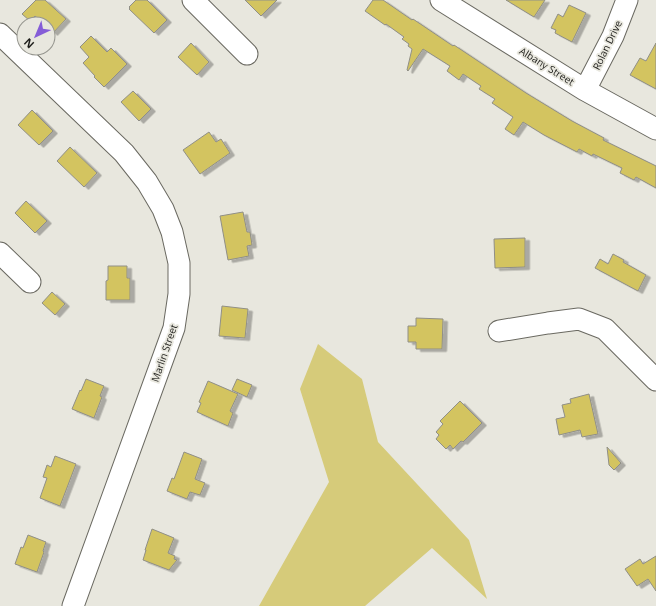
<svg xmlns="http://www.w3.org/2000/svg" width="656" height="606" font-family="'Open Sans',sans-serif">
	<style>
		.green { fill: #d6cb7a }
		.building { fill: #d3c460; stroke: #908f87; filter: url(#shadow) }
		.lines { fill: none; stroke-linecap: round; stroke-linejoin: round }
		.minor-casing { stroke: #6a6961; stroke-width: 23 }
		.minor { stroke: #fff; stroke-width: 21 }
		.labels { text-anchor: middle; stroke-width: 3.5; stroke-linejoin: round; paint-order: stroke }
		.street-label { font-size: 10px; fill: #1c1c19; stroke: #e8e7de }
	</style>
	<defs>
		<filter id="shadow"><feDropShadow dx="4.5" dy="2.5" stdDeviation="0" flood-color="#0004"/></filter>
	</defs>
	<rect width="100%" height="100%" fill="#e8e7de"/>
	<path class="green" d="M318 344 362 379 378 442 469 540 487 599 432 548 365 606H259L329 482 300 389Z"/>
	<path class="building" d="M36 0H45L66 19 53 33 48 28V24H44L35 16 30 21 22 14Z
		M136 0H147L167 20 154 33 129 9 130 8 129 7Z
		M245 0H277L261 16Z
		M373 0H383L412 20 413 19 453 46 454 45 526 93 572 121 604 138 603 140 656 166V188L636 177 634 180 620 173 622 168 593 154 592 156 579 149 577 152 544 135 523 122 514 135 505 129 513 117 492 103 495 99 479 89 481 86 463 74 459 80 447 71 450 66 423 49 408 71 407 70 412 49 408 46 409 44 402 39 404 37 386 24 385 25 365 11Z
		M506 0H545L534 17Z
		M569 5 586 13 572 42 555 33 556 30 551 28 558 14 563 17Z
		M91 36 107 52 111 48 127 64 104 87 94 77 95 76 83 63 89 57 80 47Z
		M191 43 209 62 197 75 178 57Z
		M656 43V89L630 75 640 58 646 61Z
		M133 91 151 109 139 121 121 102Z
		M32 110 53 131 39 145 18 125Z
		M209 132 216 142 221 139 230 153 200 174 183 150Z
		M70 147 97 173 84 187 57 161Z
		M26 201 47 221 35 233 15 213Z
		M243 212 247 232H250L252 245 247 246 249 256 228 260 220 216Z
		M525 238V267L495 268 494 239Z
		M613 254 624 260 623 262 646 275 638 291 595 268 600 259 608 264Z
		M108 266H127V278H130V300H106V281L108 280Z
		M52 292 65 304 55 315 42 303Z
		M222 306 248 309 245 338 219 336Z
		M416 318 443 319 442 349H416V342H408V326H416Z
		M86 379 104 386 100 396 102 397 94 418 72 409 80 390 81 391Z
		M237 379 252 385 247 397 232 390Z
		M208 381 238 394 230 411 233 413 228 426 197 412 201 403 199 402Z
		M589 394 598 434 582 437 580 430 559 435 556 419 565 417 562 405 571 403 570 399Z
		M460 401 482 423 463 442 461 441 453 449 450 445 446 449 436 439 439 435 436 432 443 424 440 421Z
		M607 447 621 463 614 470 609 465Z
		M184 452 202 459 195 479 205 483 200 495 190 492 187 499 167 491 172 478 174 479Z
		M55 456 76 464 60 506 40 498 47 478 43 477 47 465 51 467Z
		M152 529 174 538 168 553 175 556 174 559 177 560 169 570 143 560 146 550H145Z
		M28 535 46 542 43 551 44 552 37 572 15 564 21 547 23 548Z
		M656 556V591L648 579 637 586 625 569 640 559 643 564Z"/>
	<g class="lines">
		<g class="minor-casing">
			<path id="minor" d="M193 0 247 54
				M441 0 585 90 656 129
				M0 34 124 153 147 182 163 209 172 232 179 263V294L174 328 73 606
				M585 90 613 36 627 0
				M0 253 30 282
				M499 331 548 323 579 319 605 329 656 380"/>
		</g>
		<use href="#minor" class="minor"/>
	</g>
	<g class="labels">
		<g class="street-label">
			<text transform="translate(607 45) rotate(-64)" y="4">Rolan Drive</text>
			<text transform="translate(547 66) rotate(32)" y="4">Albany Street</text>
			<text transform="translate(164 353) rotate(-71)" y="4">Marlin Street</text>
		</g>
	</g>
	<g transform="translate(36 36) rotate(224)"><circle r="19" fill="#e8e7de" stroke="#96968f"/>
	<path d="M0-3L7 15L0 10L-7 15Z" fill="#855dd7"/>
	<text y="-6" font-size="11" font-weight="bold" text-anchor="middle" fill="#1c1c19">N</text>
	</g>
</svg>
